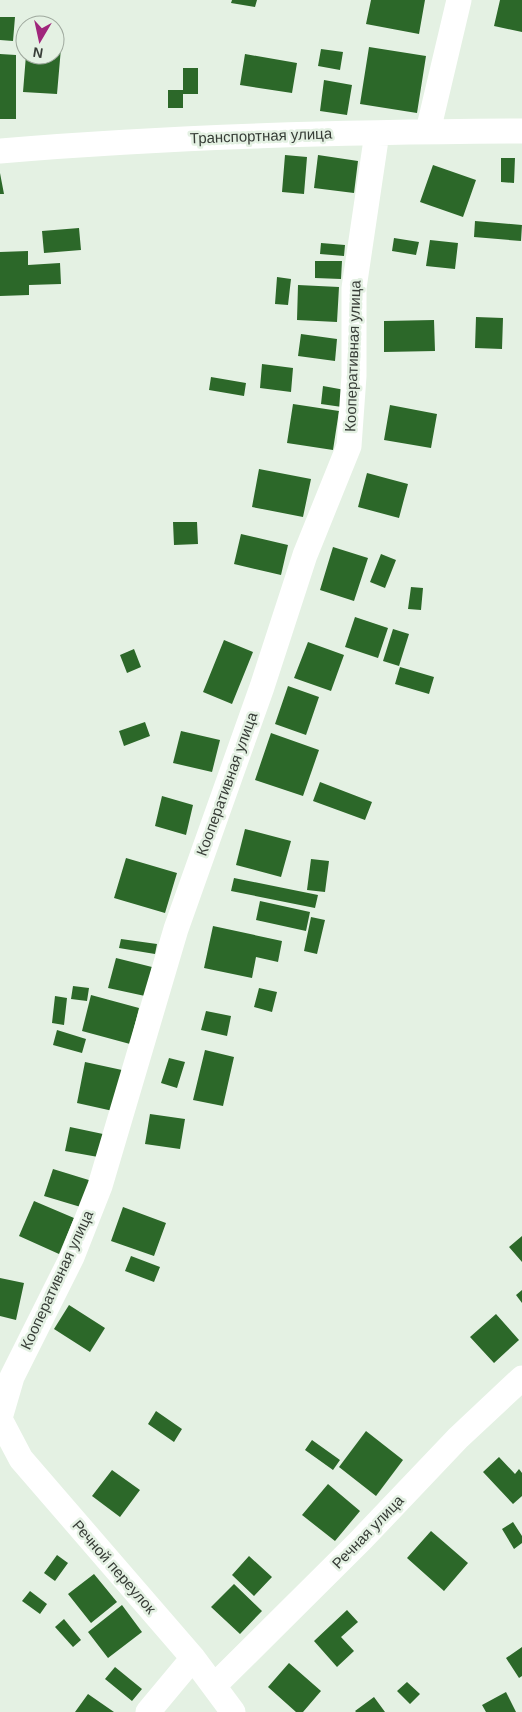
<svg xmlns="http://www.w3.org/2000/svg" width="522" height="1712" font-family="Helvetica,sans-serif">
	<style>
		.building { fill: #2c6829 }
		.lines { fill: none; stroke-linecap: round; stroke-linejoin: round }
		.minor { stroke: #fff; stroke-width: 25 }
		.labels { text-anchor: middle; stroke-width: 5; stroke-linejoin: round; paint-order: stroke }
		.street-label { font-size: 15px; fill: #373d37; stroke: #e4f1e3 }
	</style>
	<rect width="100%" height="100%" fill="#e4f1e3"/>
	<path class="building" d="M232 0H257L255 7 231 3Z
		M371 0H425L419 34 366 24Z
		M500 0H522V32L494 26Z
		M0 17H15L13 41 0 40Z
		M369 47 426 56 417 113 360 104Z
		M55 48H61L57 94 23 92 26 55H55Z
		M321 49 343 52 340 70 318 66Z
		M0 54 16 55V119H0Z
		M245 54 297 63 292 93 240 85Z
		M183 68H198V94H183V108H168V90H183Z
		M324 80 352 85 347 115 320 111Z
		M285 155 307 157 304 194 282 192Z
		M318 155 358 161 354 193 314 188Z
		M501 158H515L514 183 501 182Z
		M433 165 476 180 463 217 420 202Z
		M0 173 4 194H0Z
		M475 221 522 225 521 241 474 237Z
		M79 228 81 250 44 253 42 231Z
		M394 238 419 242 416 255 392 251Z
		M430 240 458 243 455 269 426 266Z
		M321 243 345 245 344 256 320 254Z
		M28 251V265L60 263 61 284 29 285V295L0 296V252Z
		M315 261H342L341 279 315 278Z
		M277 277 291 279 288 305 275 304Z
		M298 285 339 287 337 322 297 320Z
		M476 317 503 318 502 349 475 348Z
		M434 320 435 351 384 352V321Z
		M301 334 337 339 335 361 298 356Z
		M262 364 293 368 291 392 260 388Z
		M211 377 246 383 244 396 209 390Z
		M323 386 345 390 342 407 321 404Z
		M293 404 339 411 333 450 287 443Z
		M390 405 437 414 431 448 384 440Z
		M259 469 311 479 303 517 252 507Z
		M367 473 408 484 399 518 358 507Z
		M173 522H197L198 544 174 545Z
		M241 534 288 545 281 575 234 564Z
		M333 547 368 558 354 601 320 590Z
		M381 554 396 560 385 588 370 582Z
		M411 587 423 588 421 610 408 609Z
		M355 617 388 628 378 658 345 647Z
		M393 629 409 634 399 666 383 661Z
		M224 640 253 652 232 704 203 692Z
		M308 642 344 655 331 691 294 678Z
		M134 649 141 667 127 673 120 655Z
		M400 667 434 677 429 694 395 684Z
		M288 686 319 697 306 735 275 724Z
		M145 722 150 736 124 746 119 731Z
		M181 731 220 740 212 772 173 763Z
		M271 733 319 750 303 796 255 780Z
		M320 782 372 802 365 820 313 801Z
		M162 796 193 805 186 835 155 826Z
		M245 829 291 841 281 877 236 865Z
		M126 858 177 873 165 913 114 898Z
		M311 859 329 861 325 892 307 890Z
		M234 878 318 895 315 908 231 891Z
		M260 901 310 912 306 931 256 920Z
		M311 917 325 920 317 954 304 951Z
		M213 926 282 941 278 962 256 957 252 978 204 968Z
		M121 939 157 944 155 954 119 948Z
		M116 958 152 967 145 996 108 988Z
		M73 986 89 988 87 1001 71 999Z
		M259 988 277 992 272 1012 254 1007Z
		M91 995 139 1008 130 1044 82 1031Z
		M55 996 67 998 64 1025 52 1023Z
		M206 1011 231 1016 227 1036 201 1030Z
		M57 1030 86 1039 82 1053 53 1045Z
		M205 1050 234 1057 223 1106 193 1100Z
		M169 1058 185 1062 177 1088 161 1083Z
		M85 1062 122 1070 113 1111 77 1103Z
		M150 1114 185 1119 180 1149 145 1144Z
		M70 1127 103 1134 98 1157 65 1151Z
		M53 1169 92 1181 84 1208 44 1196Z
		M34 1201 74 1218 59 1254 19 1236Z
		M123 1207 166 1223 154 1256 111 1241Z
		M522 1236V1262L509 1247Z
		M131 1256 160 1267 154 1282 125 1271Z
		M0 1278 24 1283 16 1320 0 1316Z
		M522 1290V1303L516 1295Z
		M69 1305 105 1328 90 1352 54 1329Z
		M496 1314 519 1340 494 1363 470 1337Z
		M156 1411 182 1429 174 1442 148 1424Z
		M366 1431 403 1460 376 1496 339 1467Z
		M312 1440 340 1460 333 1470 305 1450Z
		M499 1457 515 1474 519 1469 522 1473V1496L513 1504 483 1472Z
		M112 1470 140 1490 120 1517 92 1496Z
		M328 1484 360 1511 335 1541 302 1515Z
		M513 1522 522 1536V1543L514 1549 502 1529Z
		M431 1531 468 1563 444 1591 407 1558Z
		M57 1555 68 1563 55 1581 44 1573Z
		M249 1556 272 1577 254 1596 232 1575Z
		M94 1574 117 1602 91 1623 68 1594Z
		M234 1584 262 1611 240 1634 211 1607Z
		M30 1591 47 1604 40 1614 22 1601Z
		M122 1605 142 1632 108 1658 88 1632Z
		M347 1610 358 1622 341 1637 354 1651 337 1667 314 1641Z
		M64 1619 81 1640 73 1647 55 1627Z
		M522 1647V1676L519 1678 506 1658Z
		M289 1663 321 1691 303 1712H296L268 1687Z
		M115 1667 142 1689 132 1701 105 1679Z
		M407 1682 420 1694 410 1704 397 1691Z
		M506 1692 516 1712H486L482 1705Z
		M88 1694 114 1712H75Z
		M374 1697 385 1712H356L355 1711Z"/>
	<g class="lines">
		<path class="minor" d="M428 131 459 0
			M0 151C174 136 348 132 522 131
			M0 1418 12 1377 72 1257 100 1186 176 929 262 687 305 555 349 446 354 376V288L377 133
			M0 1419 21 1459 193 1658 233 1712
			M214 1686 361 1540 458 1438 522 1378
			M148 1712 193 1658"/>
	</g>
	<g class="labels">
		<g class="street-label">
			<text transform="translate(261 136) rotate(-2)" y="5">Транспортная улица</text>
			<text transform="translate(353 356) rotate(-88)" y="5">Кооперативная улица</text>
			<text transform="translate(227 784) rotate(-70)" y="5">Кооперативная улица</text>
			<text transform="translate(57 1280) rotate(-65)" y="5">Кооперативная улица</text>
			<text transform="translate(368 1532) rotate(-46)" y="5">Речная улица</text>
			<text transform="translate(114 1567) rotate(49)" y="5">Речной переулок</text>
		</g>
	</g>
	<g transform="translate(40 40) rotate(189)"><circle r="24" fill="#e4f1e3" stroke="#9fa99e"/>
	<path d="M0-4L9 19L0 12L-9 19Z" fill="#a0267c"/>
	<text y="-8" font-size="14" font-weight="bold" text-anchor="middle" fill="#373d37">N</text>
	</g>
</svg>
